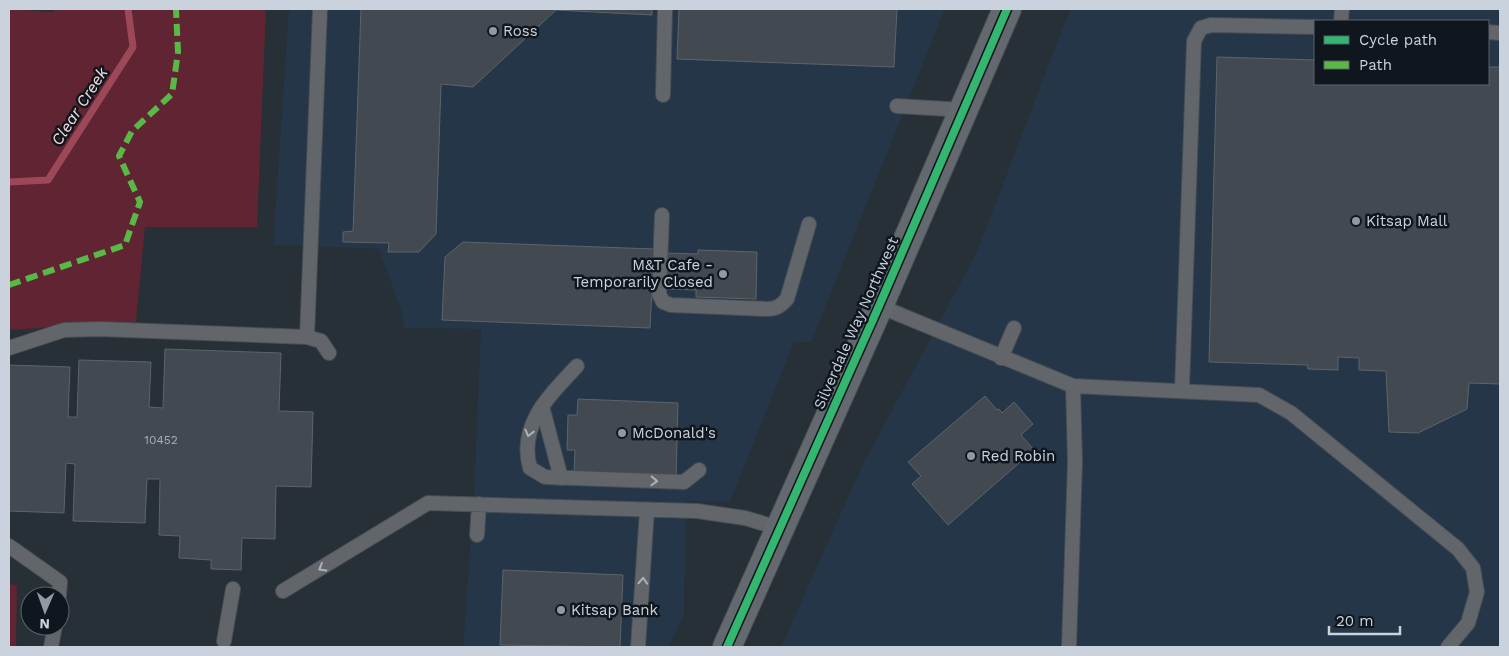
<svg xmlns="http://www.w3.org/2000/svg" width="1509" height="656" font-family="'Work Sans',sans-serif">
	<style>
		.built { fill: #243648; fill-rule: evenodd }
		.green { fill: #602432 }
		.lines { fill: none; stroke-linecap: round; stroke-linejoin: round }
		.stream { stroke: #9c4858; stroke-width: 7 }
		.building { fill: #424950; stroke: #5d646b }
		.lane-casing { stroke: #464d53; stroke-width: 16 }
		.secondary-casing { stroke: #464d53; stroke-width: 30 }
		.lane { stroke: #62666a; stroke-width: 14 }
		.secondary { stroke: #63696e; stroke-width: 28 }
		.quiet { stroke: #58b947; stroke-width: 6; stroke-dasharray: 12 6; stroke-linecap: butt }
		.cycleway-casing { stroke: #10161d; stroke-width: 11 }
		.cycleway { stroke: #33b770; stroke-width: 8 }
		.oneway { stroke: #abb2ba }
		.poi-dot { fill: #919aa3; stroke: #10161d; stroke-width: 2 }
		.labels { text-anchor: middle; stroke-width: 5; stroke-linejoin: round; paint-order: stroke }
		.number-label { font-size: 12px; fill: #a8b0ba }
		.poi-label { font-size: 15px; fill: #cad3dd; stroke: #10161d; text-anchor: start }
		.street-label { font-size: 15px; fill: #cad3dd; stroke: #10161d }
		.water-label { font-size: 16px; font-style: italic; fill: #f7dbde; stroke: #10161d }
	</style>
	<rect width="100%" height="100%" fill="#272f37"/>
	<path class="built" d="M289 9H945L811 342H794L730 502 686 501 684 613 669 647H463L474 492 481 329 404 328 401 310 379 249 273 245Z
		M1070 9H1500V647H781L862 466 977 252ZM1315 21H1488V84H1315Z"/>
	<path class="green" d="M9 9 53 12 55 9H266L257 227H145L136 322 9 330Z
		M9 583 17 586 16 647H9Z"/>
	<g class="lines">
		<path class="stream" d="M9 182 48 180 133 47 128 9"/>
	</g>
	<path class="building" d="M361 9H652V15L556 10 473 87 441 84 436 234 419 252H388L389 243 343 242V232L353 231Z
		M679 9H897L894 67 677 59Z
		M1217 57 1315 60V84H1488V67H1500V384L1469 383 1467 409 1418 433 1389 432 1386 371 1359 370V358L1338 357V370L1308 369 1307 365 1209 362Z
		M463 242 654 249 650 328 442 320 445 257Z
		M698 250 757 252 756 299 696 297V290L665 289 666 253 698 254Z
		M165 349 281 353 279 411 313 412 311 487 276 486 275 539 242 538 241 570 211 569V560L179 558 180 536 159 535 160 479H147L145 523 73 521 75 464 66 463 64 513 9 511V365L70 367 68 417H77L79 360 151 362 149 407 163 408Z
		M985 396 997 410 999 409 1002 413 1014 402 1033 424 1021 435 1034 450 948 525 912 484 921 476 908 462Z
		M578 399 678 403 676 476 574 472 575 450H567L568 415H577Z
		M503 570 623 575 620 647 500 645Z"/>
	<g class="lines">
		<g class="lane-casing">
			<path id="lane" d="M1341 21 1342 9
				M1488 32 1500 33
				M663 95 665 9
				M897 106 964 110
				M662 215 659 294 663 302 671 305 767 309C776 309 781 306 787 299L809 224
				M879 306 1073 386 1259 395 1291 413 1458 549 1473 568 1477 592 1468 623 1448 647
				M307 337 320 9
				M9 348 64 330 99 329 307 337 321 341 329 353
				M1001 358 1014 328
				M577 366C549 396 518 425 530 468L545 477 684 482 699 470
				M1182 390 1194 41 1201 28 1211 25 1315 27
				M542 406 561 478
				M477 535 479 504
				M9 546 60 582 59 596
				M283 591 428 503 697 511 745 518 779 528
				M224 641 233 589
				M51 647 55 626
				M638 647 647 510
				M1069 647 1075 462 1073 386"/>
		</g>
		<g class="secondary-casing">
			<path id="secondary" d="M727 647 879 306 1007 9"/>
		</g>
		<use href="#lane" class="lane"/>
		<use href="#secondary" class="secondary"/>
		<path class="quiet" d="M9 285 125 245 140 202 119 156 132 131 172 94 178 52 176 9"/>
		<g class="cycleway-casing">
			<path id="cycleway" d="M727 647 879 306 1007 9"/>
		</g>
		<use href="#cycleway" class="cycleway"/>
	</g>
	<defs><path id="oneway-chevron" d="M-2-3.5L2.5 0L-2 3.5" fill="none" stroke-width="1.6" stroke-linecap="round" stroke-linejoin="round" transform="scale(1.25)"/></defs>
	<g class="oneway">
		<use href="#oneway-chevron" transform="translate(529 433) rotate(104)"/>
		<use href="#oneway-chevron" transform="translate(654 481) rotate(2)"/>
		<use href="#oneway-chevron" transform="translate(322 568) rotate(149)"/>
		<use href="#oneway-chevron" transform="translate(643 581) rotate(-87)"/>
	</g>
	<g class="poi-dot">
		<circle cx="493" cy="31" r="5"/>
		<circle cx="1356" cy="221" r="5"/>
		<circle cx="723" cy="274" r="5"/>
		<circle cx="622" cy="433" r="5"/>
		<circle cx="971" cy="456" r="5"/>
		<circle cx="561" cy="610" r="5"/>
	</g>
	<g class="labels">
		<g class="number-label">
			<text x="161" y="444">10452</text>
		</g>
		<g class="poi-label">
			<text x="503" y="36">Ross</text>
			<text x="1366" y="226">Kitsap Mall</text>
			<text x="713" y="270" text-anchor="end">M&amp;T Cafe -<tspan x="713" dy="17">Temporarily Closed</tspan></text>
			<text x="632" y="438">McDonald's</text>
			<text x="981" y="461">Red Robin</text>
			<text x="571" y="615">Kitsap Bank</text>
		</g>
		<g class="street-label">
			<text transform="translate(856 323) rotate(-66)" y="5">Silverdale Way Northwest</text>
		</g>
		<g class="water-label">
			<text transform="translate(79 106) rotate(-57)" y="6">Clear Creek</text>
		</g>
	</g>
	<rect width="1509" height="656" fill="none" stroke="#cad3dd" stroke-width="20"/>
	<rect x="1314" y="20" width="175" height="65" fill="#10161d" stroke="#5a626a"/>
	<rect x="1324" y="36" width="25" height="8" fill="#33b770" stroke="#5a626a"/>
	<text x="1359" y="45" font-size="15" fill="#cad3dd">Cycle path</text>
	<rect x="1324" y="61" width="25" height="8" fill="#58b947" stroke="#5a626a"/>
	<text x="1359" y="70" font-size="15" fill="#cad3dd">Path</text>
	<g transform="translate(45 611) rotate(182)"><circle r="24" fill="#10161d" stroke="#5a626a"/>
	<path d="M0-4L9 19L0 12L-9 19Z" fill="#919aa3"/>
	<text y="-8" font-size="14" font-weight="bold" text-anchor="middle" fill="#cad3dd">N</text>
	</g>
	<path d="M1329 626v8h71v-8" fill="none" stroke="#cad3dd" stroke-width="2.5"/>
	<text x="1336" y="626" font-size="15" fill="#cad3dd" stroke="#10161d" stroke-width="4" paint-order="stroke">20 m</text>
</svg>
